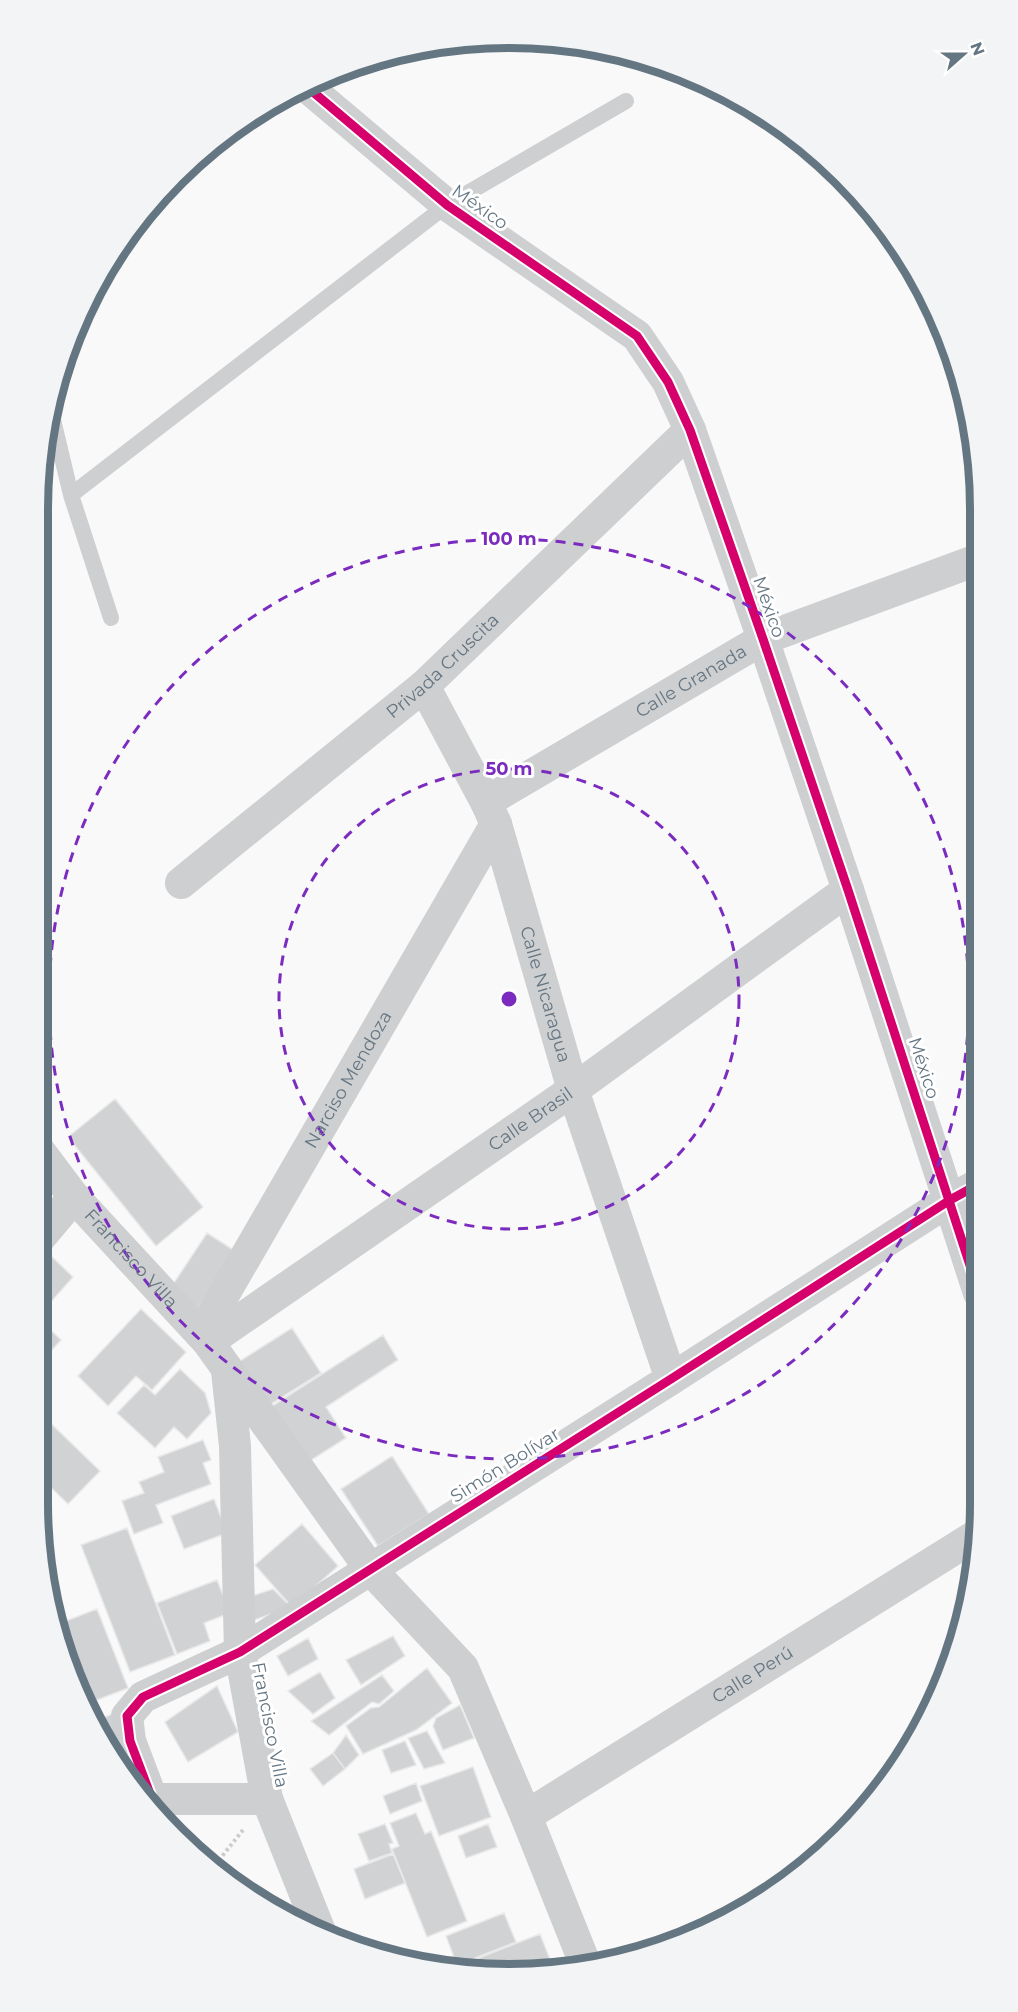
<svg xmlns="http://www.w3.org/2000/svg" width="1018" height="2012" font-family="Montserrat,sans-serif">
	<style>
		.building { fill: #d0d2d3; stroke: #e8e8e8; stroke-width: 1.5 }
		.lines { fill: none; stroke-linecap: round; stroke-linejoin: round }
		.path { stroke: #cbcccd; stroke-width: 4; stroke-dasharray: 3 3; stroke-linecap: butt }
		.service { stroke: #cecfd0; stroke-width: 16 }
		.minor { stroke: #cecfd0; stroke-width: 32 }
		.cycleway-casing { stroke: #fff; stroke-width: 13 }
		.cycleway { stroke: #d6006c; stroke-width: 9 }
		.ring { fill: none; stroke: #7b2cbf; stroke-width: 3; stroke-dasharray: 10 8 }
		.labels { text-anchor: middle; stroke-width: 6; stroke-linejoin: round; paint-order: stroke }
		.street-label { font-size: 18px; fill: #657683; stroke: #fff }
		.rim { fill: none; stroke: #657683; stroke-width: 8 }
		.centre { fill: #7b2cbf; stroke: #fff; stroke-width: 3 }
		.ring-label { font-size: 18px; text-anchor: middle; font-weight: bold; fill: #7b2cbf; stroke: #fff; stroke-width: 6; stroke-linejoin: round; paint-order: stroke }
	</style>
	<rect width="100%" height="100%" fill="#f9f9f9"/>
	<path class="building" d="M115 1099 203 1207 156 1246 68 1137Z
		M207 1233 235 1251 198 1308 170 1289Z
		M47 1252 73 1277 41 1313 38 1310V1262Z
		M141 1309 186 1352 152 1390 136 1376 108 1406 78 1376Z
		M38 1318 61 1340 38 1365Z
		M292 1328 321 1373 268 1406 240 1361Z
		M383 1335 398 1360 326 1407 346 1438 305 1464 269 1408Z
		M180 1369 205 1393 211 1413 187 1439 174 1427 155 1448 117 1413 144 1385 155 1395Z
		M38 1411 100 1471 68 1504 38 1475Z
		M203 1440 211 1460 203 1463 211 1484 156 1505 163 1523 134 1534 122 1501 144 1493 139 1482 164 1472 158 1457Z
		M392 1456 429 1514 378 1546 341 1489Z
		M214 1499 227 1533 184 1549 171 1516Z
		M302 1524 338 1566 292 1607 255 1565Z
		M127 1528 175 1655 130 1672 81 1545Z
		M217 1580 230 1613 204 1623 210 1641 177 1654 157 1603Z
		M273 1589 291 1607 251 1621 243 1599Z
		M97 1609 128 1688 89 1703 79 1685 59 1634 58 1624Z
		M59 1636 70 1662 68 1665 63 1655Z
		M393 1636 405 1656 361 1685 346 1660Z
		M308 1638 318 1659 288 1676 277 1656Z
		M427 1668 452 1703 416 1730 363 1754 346 1726 371 1708 379 1707Z
		M320 1672 335 1698 313 1714 288 1691Z
		M382 1675 394 1691 379 1704 372 1702 329 1735 311 1721Z
		M217 1686 238 1732 188 1762 165 1722Z
		M460 1705 474 1738 443 1750 433 1726 436 1718Z
		M116 1712 128 1749 115 1752 99 1720Z
		M427 1731 445 1763 424 1769 408 1738Z
		M346 1735 359 1755 345 1769 333 1753Z
		M405 1741 416 1765 391 1773 382 1750Z
		M333 1753 345 1769 323 1786 310 1769Z
		M473 1767 491 1817 439 1836 420 1786Z
		M416 1783 422 1801 390 1814 383 1796Z
		M416 1813 425 1834 431 1831 467 1921 427 1937 392 1849 399 1846 390 1823Z
		M385 1824 393 1843 389 1844 392 1853 369 1861 358 1834Z
		M488 1824 497 1847 466 1858 458 1836Z
		M393 1854 405 1883 365 1899 354 1869Z
		M504 1913 516 1942 457 1965 446 1936Z
		M540 1934 551 1962 532 1969 483 1968 479 1958Z"/>
	<g class="lines">
		<path class="path" d="M215 1865 243 1830"/>
		<path class="service" d="M50 407 71 495 111 618
			M71 495 447 205 626 101"/>
		<g class="minor">
			<path d="M306 86 447 205 637 336 668 382 690 430 763 639 848 890 979 1293"/>
			<path id="s1" d="M424 686 486 802 496 824 573 1090 671 1379"/>
			<path id="s2" d="M486 802 763 639 977 560"/>
			<path id="s3" d="M181 883 424 686 690 430"/>
			<path id="s4" d="M38 1149 74 1197 208 1342 371 1570 463 1668 526 1816 586 1966"/>
			<path d="M38 1240 74 1197"/>
			<path id="s5" d="M201 1334 496 824"/>
			<path id="s6" d="M208 1342 573 1090 848 890"/>
			<path d="M227 1371 235 1446 240 1652 267 1799 321 1934"/>
			<path d="M145 1799H267"/>
			<path d="M152 1799 130 1741 127 1716 143 1697 240 1652 671 1379 950 1200 979 1184"/>
			<path id="s7" d="M526 1816 980 1533"/>
		</g>
		<g class="cycleway-casing">
			<path id="cycleway" d="M306 86 447 205 637 336 668 382 690 430 763 639 848 890 979 1293
				M152 1799 130 1741 127 1716 143 1697 240 1652 671 1379 950 1200 979 1184"/>
		</g>
		<use href="#cycleway" class="cycleway"/>
	</g>
	<g class="ring">
		<circle cx="509" cy="999" r="230"/>
		<circle cx="509" cy="999" r="460"/>
	</g>
	<g class="labels">
		<g class="street-label">
			<text transform="translate(480 207) rotate(35)" y="6">México</text>
			<text transform="translate(769 607) rotate(71)" y="6">México</text>
			<text dy="6" stroke="none"><textPath href="#s3" startOffset="340">Privada Cruscita</textPath></text>
			<text dy="6" stroke="none"><textPath href="#s2" startOffset="238">Calle Granada</textPath></text>
			<text dy="6" stroke="none"><textPath href="#s1" startOffset="333">Calle Nicaragua</textPath></text>
			<text transform="translate(924 1068) rotate(72)" y="6">México</text>
			<text dy="6" stroke="none"><textPath href="#s5" startOffset="294">Narciso Mendoza</textPath></text>
			<text dy="6" stroke="none"><textPath href="#s6" startOffset="392">Calle Brasil</textPath></text>
			<text dy="6" stroke="none"><textPath href="#s4" startOffset="144">Francisco Villa</textPath></text>
			<text transform="translate(505 1465) rotate(-32)" y="6">Simón Bolívar</text>
			<text dy="6" stroke="none"><textPath href="#s7" startOffset="267">Calle Perú</textPath></text>
			<text transform="translate(270 1725) rotate(79)" y="6">Francisco Villa</text>
		</g>
	</g>
	<path d="M0 0H1018V2012H0ZM509 48H509A461 461 0 0 1 970 509V1503A461 461 0 0 1 509 1964H509A461 461 0 0 1 48 1503V509A461 461 0 0 1 509 48Z" fill="#f3f4f5" fill-rule="evenodd"/>
	<path class="rim" d="M509 48H509A461 461 0 0 1 970 509V1503A461 461 0 0 1 509 1964H509A461 461 0 0 1 48 1503V509A461 461 0 0 1 509 48Z"/>
	<circle cx="509" cy="999" r="9" class="centre"/>
	<g class="ring-label">
		<text x="509" y="545">100 m</text>
		<text x="509" y="775">50 m</text>
	</g>
	<g transform="translate(964 54) rotate(69)" stroke="#ffffff" stroke-width="4.5" paint-order="stroke">
	<path d="M0-4.5L10 22L0 15L-10 22Z" fill="#657683"/>
	<text y="-9" font-size="16" font-weight="bold" text-anchor="middle" fill="#657683">N</text>
	</g>
</svg>
